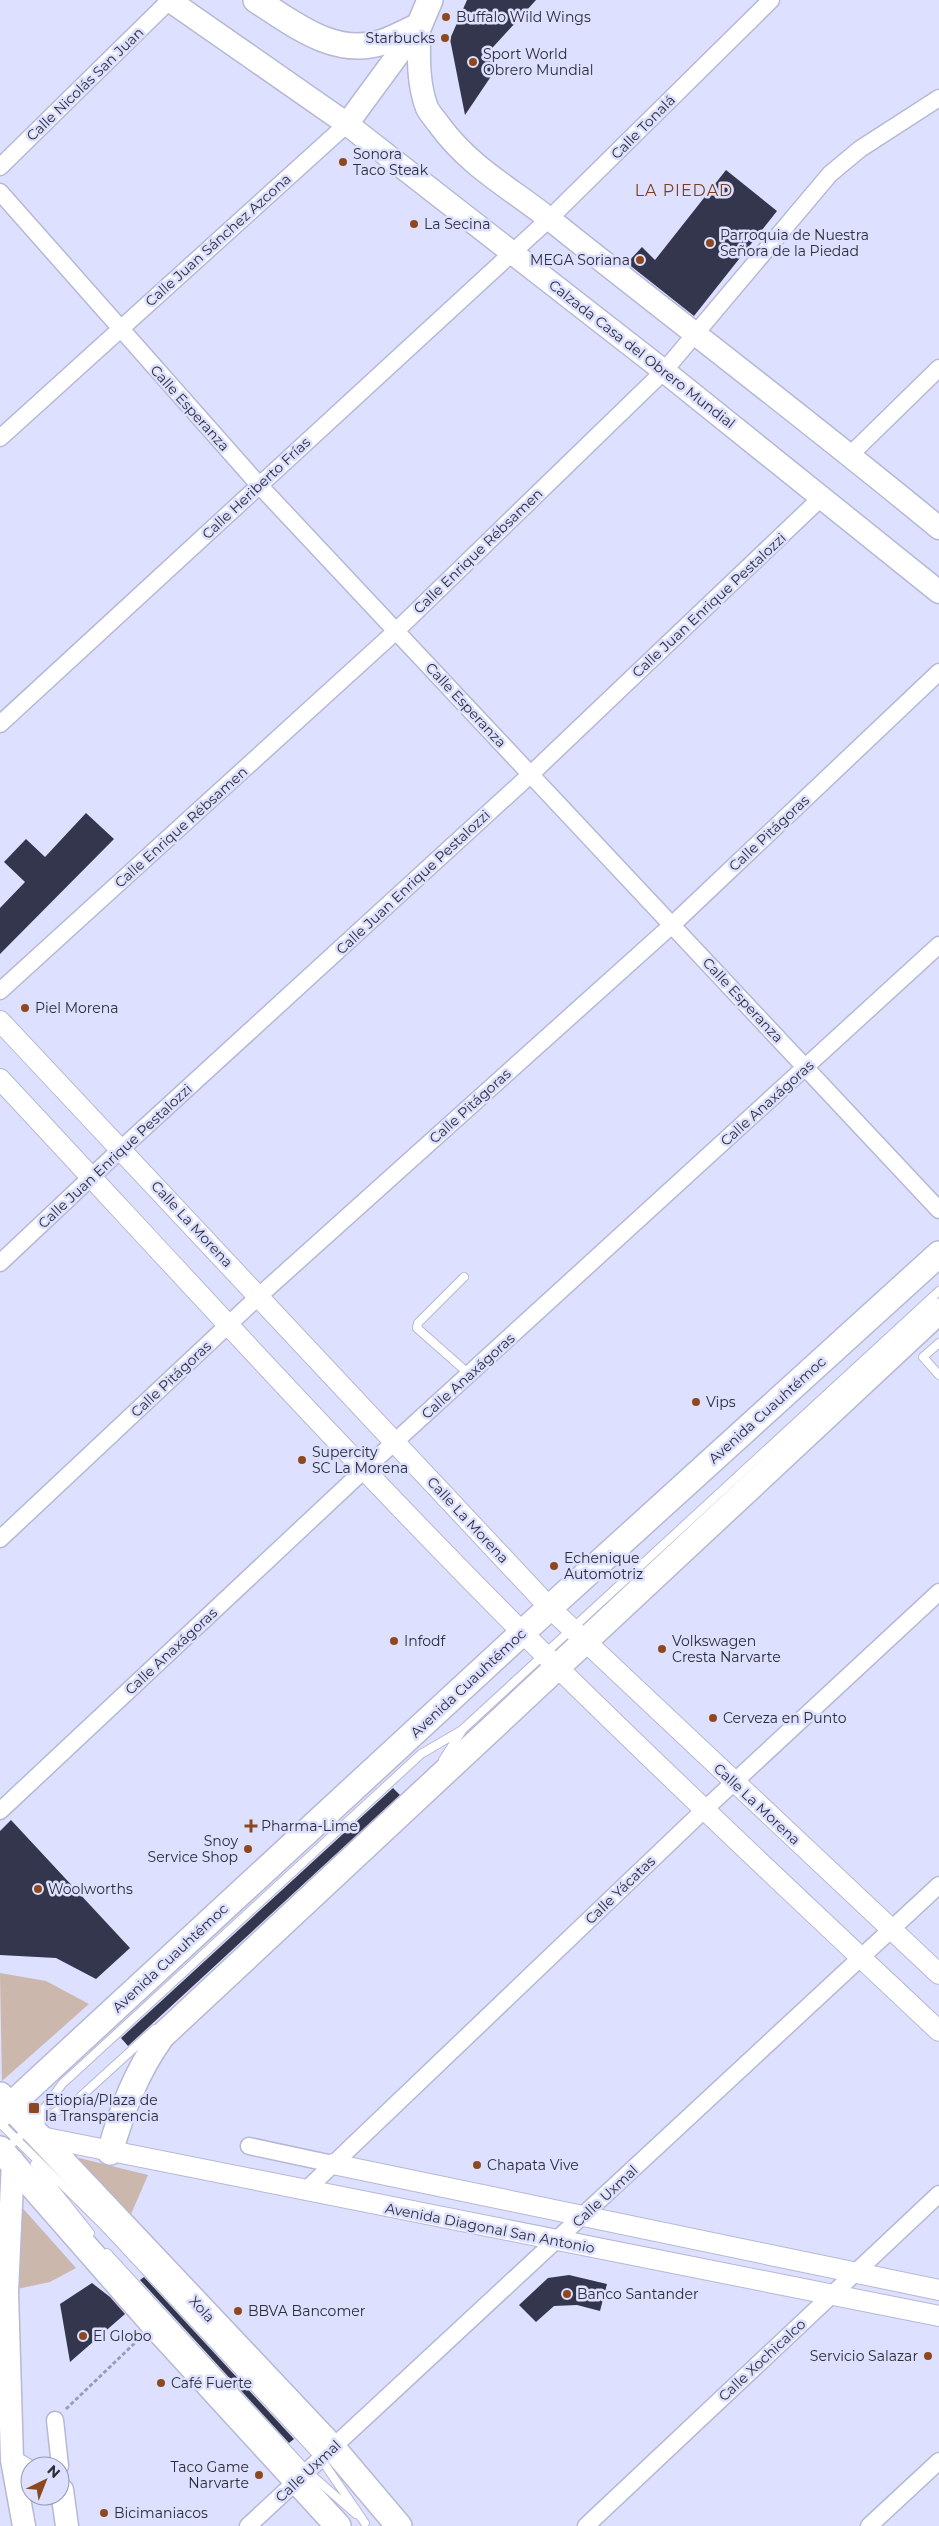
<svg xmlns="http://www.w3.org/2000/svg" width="939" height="2526" font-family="Montserrat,sans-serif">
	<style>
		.green { fill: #ccb7ad }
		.building { fill: #34364e }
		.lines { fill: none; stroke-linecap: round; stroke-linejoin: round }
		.service-casing { stroke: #b6b8d5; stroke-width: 10 }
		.minor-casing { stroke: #b6b8d5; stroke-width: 19 }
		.tertiary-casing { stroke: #b6b8d5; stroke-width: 22 }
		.secondary-casing { stroke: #b6b8d5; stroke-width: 25 }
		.primary-casing { stroke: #b6b8d5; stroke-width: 28 }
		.path { stroke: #9a9cb3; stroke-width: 3; stroke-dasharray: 4 2.5; stroke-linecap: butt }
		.service { stroke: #fff; stroke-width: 8 }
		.minor { stroke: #fff; stroke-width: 16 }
		.tertiary { stroke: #fff; stroke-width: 20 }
		.secondary { stroke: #fff; stroke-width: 22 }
		.primary { stroke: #fff; stroke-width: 25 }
		.poi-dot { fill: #8e4820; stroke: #dde0fe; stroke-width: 2 }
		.labels { text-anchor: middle; stroke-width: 5; stroke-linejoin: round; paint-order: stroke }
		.poi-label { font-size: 14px; fill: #2b2c37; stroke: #dde0fe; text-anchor: start }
		.street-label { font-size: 14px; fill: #2b2c37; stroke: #dde0fe }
		.quarter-label { font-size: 16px; letter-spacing: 1px; fill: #7c3d18; stroke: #dde0fe }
	</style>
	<rect width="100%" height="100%" fill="#dde0fe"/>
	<path class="green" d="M0 1973 46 1981 89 2004 2 2081Z
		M67 2155 148 2175 128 2221Z
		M19 2204 76 2268 50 2282 17 2289Z"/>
	<path class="building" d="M467 0H536L484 57 498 66 465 115 450 39Z
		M726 170 777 211 694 316 627 263 642 247 655 260Z
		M86 813 114 839 0 954V908L25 882 4 862 26 839 45 857Z
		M393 1788 400 1795 128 2046 121 2038Z
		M11 1820 130 1948 96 1979 56 1958 0 1955V1831Z
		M569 2275 607 2284 600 2311 577 2305 554 2306 536 2322 519 2305 548 2278Z
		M144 2277 294 2439 289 2443 140 2280Z
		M92 2283 110 2297 125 2314 70 2362 60 2304Z"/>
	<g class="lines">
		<g class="service-casing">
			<path id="service" d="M464 1277 418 1323 417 1328 469 1374
				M939 1343 923 1357 939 1375
				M443 1760 461 1732
				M0 2123 105 2227 321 2459 365 2523
				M33 2124 62 2084 421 1754 462 1730 939 1291
				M5 2150 30 2127 78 2099 155 2029
				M35 2164 90 2233
				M107 2253 308 2472 356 2514"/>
		</g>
		<g class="minor-casing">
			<path id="minor" d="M0 167 170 0
				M0 192 259 485 939 1210
				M0 438 347 124
				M850 455 939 368
				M0 724 549 219 771 0
				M0 991 396 631 664 371 830 174 860 149 939 98
				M0 1263 121 1149 531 774 823 496
				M0 1539 259 1296 672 925 939 672
				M0 1811 365 1469 939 945
				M249 2146 333 2164
				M305 2191 704 1810 939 1592
				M55 2420 60 2466
				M248 2526 939 1885
				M586 2526 939 2194
				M869 2526 939 2461"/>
		</g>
		<g class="tertiary-casing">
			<path id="tertiary" d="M0 1021 550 1608 939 1974
				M0 1079C180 1272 358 1469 545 1655 675 1783 807 1907 939 2031
				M41 2137 939 2316
				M333 2164 939 2290
				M12 2460 30 2471"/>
		</g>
		<g class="secondary-casing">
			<path id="secondary" d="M169 0 347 124 664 371 939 592
				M419 26C419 53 417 82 427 108 430 114 436 120 440 126 471 168 512 189 552 221 681 324 812 423 939 528
				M347 124 419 26
				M13 2161 7 2292 12 2460 24 2526
				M62 2490 67 2526"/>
		</g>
		<g class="primary-casing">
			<path id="primary" d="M256 0C294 24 335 58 383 42 395 38 407 31 419 26L430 0
				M0 2095 333 2448 399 2526
				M0 2115 523 1632 939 1254
				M0 2149 154 2325 338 2526
				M110 2152C122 2110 136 2072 162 2036L939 1311"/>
		</g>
		<path class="path" d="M66 2409 139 2339"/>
		<use href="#service" class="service"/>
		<use href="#minor" class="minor"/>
		<use href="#tertiary" class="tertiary"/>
		<use href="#secondary" class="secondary"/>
		<use href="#primary" class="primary"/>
	</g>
	<g class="poi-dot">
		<circle cx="446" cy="17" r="5"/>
		<circle cx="445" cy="38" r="5"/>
		<circle cx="473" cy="62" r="5"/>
		<circle cx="343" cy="162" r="5"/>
		<circle cx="414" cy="224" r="5"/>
		<circle cx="710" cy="243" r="5"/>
		<circle cx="640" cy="260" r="5"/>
		<circle cx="25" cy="1008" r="5"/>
		<circle cx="696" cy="1402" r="5"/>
		<circle cx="302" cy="1460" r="5"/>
		<circle cx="554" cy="1566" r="5"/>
		<circle cx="394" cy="1641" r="5"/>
		<circle cx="662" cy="1649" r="5"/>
		<circle cx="713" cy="1718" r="5"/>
		<path d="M248.5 1818.5h5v5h5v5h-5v5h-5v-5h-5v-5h5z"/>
		<circle cx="248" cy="1849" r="5"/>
		<circle cx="38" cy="1889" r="5"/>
		<rect x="28" y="2102" width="12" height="12" rx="2.5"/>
		<circle cx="477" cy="2165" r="5"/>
		<circle cx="567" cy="2294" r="5"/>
		<circle cx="238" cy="2311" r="5"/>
		<circle cx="83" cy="2336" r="5"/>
		<circle cx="928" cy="2356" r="5"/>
		<circle cx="161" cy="2383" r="5"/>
		<circle cx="259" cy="2475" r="5"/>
		<circle cx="104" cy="2513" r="5"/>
	</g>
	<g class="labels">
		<g class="poi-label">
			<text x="456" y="22">Buffalo Wild Wings</text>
			<text x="435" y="43" text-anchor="end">Starbucks</text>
			<text x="483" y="59">Sport World<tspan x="483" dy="16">Obrero Mundial</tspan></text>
			<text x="353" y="159">Sonora<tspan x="353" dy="16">Taco Steak</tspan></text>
			<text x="424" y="229">La Secina</text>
			<text x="720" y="240">Parroquia de Nuestra<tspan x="720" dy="16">Señora de la Piedad</tspan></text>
			<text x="630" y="265" text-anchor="end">MEGA Soriana</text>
			<text x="35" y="1013">Piel Morena</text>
			<text x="706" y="1407">Vips</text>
			<text x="312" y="1457">Supercity<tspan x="312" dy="16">SC La Morena</tspan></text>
			<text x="564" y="1563">Echenique<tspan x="564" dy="16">Automotriz</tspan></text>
			<text x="404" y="1646">Infodf</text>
			<text x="672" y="1646">Volkswagen<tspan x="672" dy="16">Cresta Narvarte</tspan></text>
			<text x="723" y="1723">Cerveza en Punto</text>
			<text x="261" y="1831">Pharma-Lime</text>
			<text x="238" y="1846" text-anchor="end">Snoy<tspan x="238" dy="16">Service Shop</tspan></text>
			<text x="48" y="1894">Woolworths</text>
			<text x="45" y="2105">Etiopía/Plaza de<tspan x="45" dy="16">la Transparencia</tspan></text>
			<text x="487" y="2170">Chapata Vive</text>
			<text x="577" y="2299">Banco Santander</text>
			<text x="248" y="2316">BBVA Bancomer</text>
			<text x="93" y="2341">El Globo</text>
			<text x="918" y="2361" text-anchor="end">Servicio Salazar</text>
			<text x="171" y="2388">Café Fuerte</text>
			<text x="249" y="2472" text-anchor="end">Taco Game<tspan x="249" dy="16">Narvarte</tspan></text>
			<text x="114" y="2518">Bicimaniacos</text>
		</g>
		<g class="street-label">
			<text transform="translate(85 84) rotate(-44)" y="5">Calle Nicolás San Juan</text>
			<text transform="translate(643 127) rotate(-45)" y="5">Calle Tonalá</text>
			<text transform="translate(218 240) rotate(-42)" y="5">Calle Juan Sánchez Azcona</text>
			<text transform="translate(642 354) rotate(38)" y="5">Calzada Casa del Obrero Mundial</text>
			<text transform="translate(190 408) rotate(48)" y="5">Calle Esperanza</text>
			<text transform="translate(256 488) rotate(-43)" y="5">Calle Heriberto Frías</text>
			<text transform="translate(478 551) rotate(-44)" y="5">Calle Enrique Rébsamen</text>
			<text transform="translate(709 605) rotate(-43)" y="5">Calle Juan Enrique Pestalozzi</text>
			<text transform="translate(466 705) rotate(47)" y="5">Calle Esperanza</text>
			<text transform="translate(181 827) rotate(-42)" y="5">Calle Enrique Rébsamen</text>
			<text transform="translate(769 833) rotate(-43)" y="5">Calle Pitágoras</text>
			<text transform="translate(413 882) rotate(-43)" y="5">Calle Juan Enrique Pestalozzi</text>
			<text transform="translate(743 1000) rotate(47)" y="5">Calle Esperanza</text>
			<text transform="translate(767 1103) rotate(-42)" y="5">Calle Anaxágoras</text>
			<text transform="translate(470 1106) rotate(-42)" y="5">Calle Pitágoras</text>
			<text transform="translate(115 1156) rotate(-43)" y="5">Calle Juan Enrique Pestalozzi</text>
			<text transform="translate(192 1224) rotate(47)" y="5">Calle La Morena</text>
			<text transform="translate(468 1376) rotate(-42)" y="5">Calle Anaxágoras</text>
			<text transform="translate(171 1379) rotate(-43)" y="5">Calle Pitágoras</text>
			<text transform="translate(767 1410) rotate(-42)" y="5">Avenida Cuauhtémoc</text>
			<text transform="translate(468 1520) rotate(47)" y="5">Calle La Morena</text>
			<text transform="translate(171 1651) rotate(-43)" y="5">Calle Anaxágoras</text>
			<text transform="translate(468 1683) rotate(-43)" y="5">Avenida Cuauhtémoc</text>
			<text transform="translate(757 1804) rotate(43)" y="5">Calle La Morena</text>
			<text transform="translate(620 1890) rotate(-44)" y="5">Calle Yácatas</text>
			<text transform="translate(170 1958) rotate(-43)" y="5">Avenida Cuauhtémoc</text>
			<text transform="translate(605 2196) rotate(-43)" y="5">Calle Uxmal</text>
			<text transform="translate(490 2228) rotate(11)" y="5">Avenida Diagonal San Antonio</text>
			<text transform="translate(202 2309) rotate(47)" y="5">Xola</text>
			<text transform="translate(762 2360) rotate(-43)" y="5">Calle Xochicalco</text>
			<text transform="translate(308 2471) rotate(-43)" y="5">Calle Uxmal</text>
		</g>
		<g class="quarter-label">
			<text x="684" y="196">LA PIEDAD</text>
		</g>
	</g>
	<g transform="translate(45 2481) rotate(43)"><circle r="24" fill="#dde0fe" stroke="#9698ae"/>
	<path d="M0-4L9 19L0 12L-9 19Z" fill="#8e4820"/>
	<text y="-8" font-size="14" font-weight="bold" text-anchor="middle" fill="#2b2c37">N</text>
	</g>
</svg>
